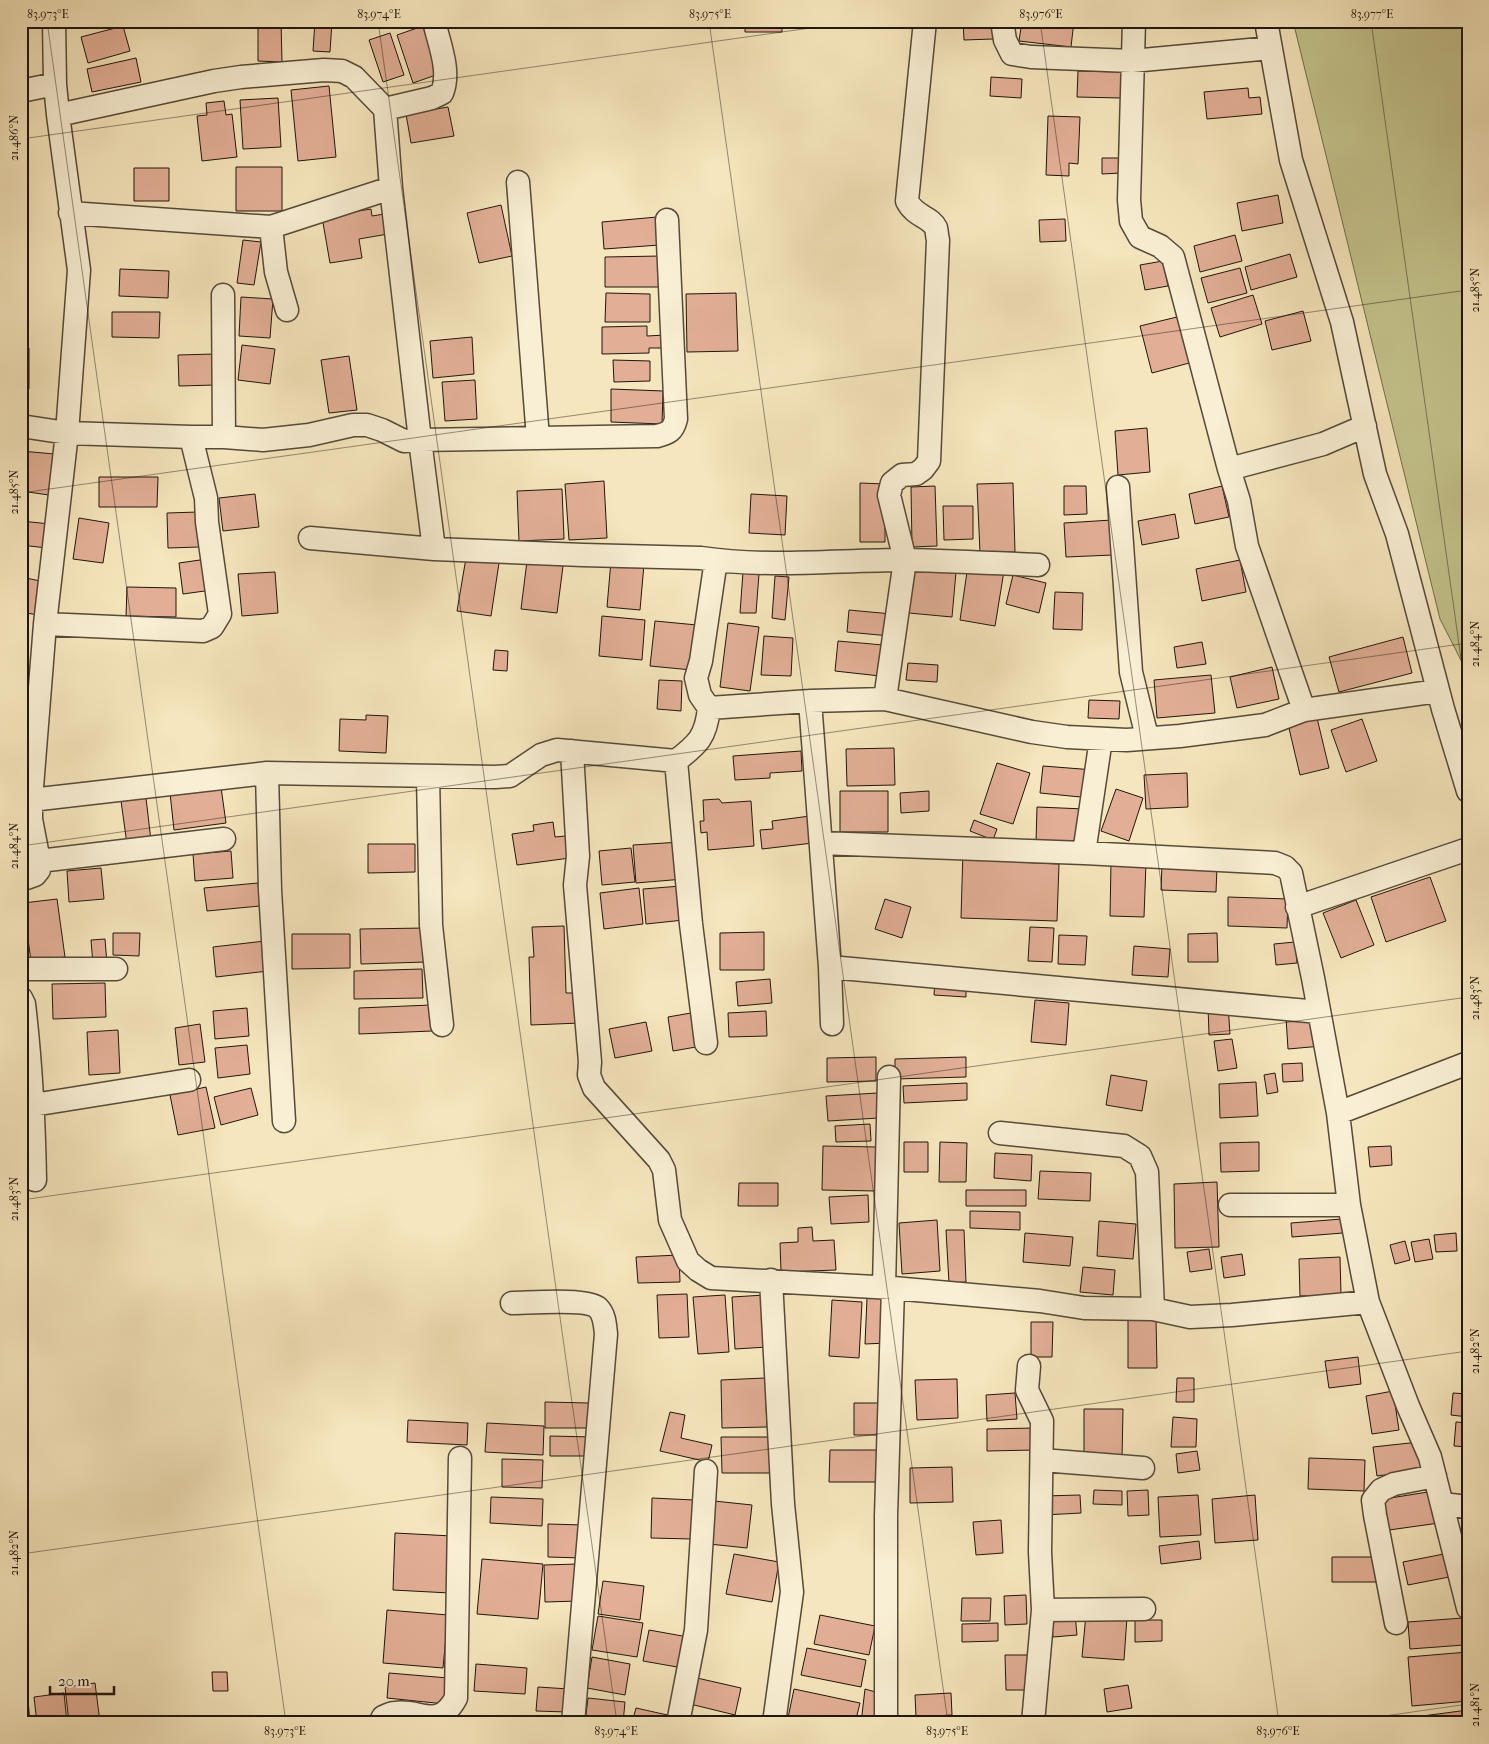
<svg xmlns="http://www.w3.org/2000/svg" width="1489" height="1744" font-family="'IM FELL French Canon',serif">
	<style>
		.green { fill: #c4c38c; stroke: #726c4c }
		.building { fill: #e2af96; stroke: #20160d }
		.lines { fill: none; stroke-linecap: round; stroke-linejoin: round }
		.street-casing { stroke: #564a39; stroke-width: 25 }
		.street { stroke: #f9efd4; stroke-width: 22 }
		.ticks { fill: none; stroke: #20160d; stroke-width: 1; stroke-opacity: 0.45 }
		.neatline { fill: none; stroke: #20160d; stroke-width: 2 }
		.ticks-label { font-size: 12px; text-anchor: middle; fill: #20160d }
	</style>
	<rect width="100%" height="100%" fill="#f6e6bd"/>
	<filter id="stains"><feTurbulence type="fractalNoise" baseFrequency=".004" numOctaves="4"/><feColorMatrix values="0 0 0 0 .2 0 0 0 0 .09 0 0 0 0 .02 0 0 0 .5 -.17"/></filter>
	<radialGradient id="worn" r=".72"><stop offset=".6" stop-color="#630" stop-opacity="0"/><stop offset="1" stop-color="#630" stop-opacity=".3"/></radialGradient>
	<path class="green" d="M1293 21H1468V674L1440 619Z"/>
	<path class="building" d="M258 21H281L282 62 258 61Z
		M315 21H332L330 52 313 51Z
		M745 21H782V32H745Z
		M963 21H993V39L964 40Z
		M1022 21H1074L1071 47 1019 41Z
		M123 26 130 51 88 63 81 37Z
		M423 26 439 74 413 83 397 35Z
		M390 33 404 75 383 82 369 40Z
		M136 58 141 82 92 92 87 69Z
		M1078 71 1122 72 1121 98 1077 97Z
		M991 77 1022 79 1021 98 990 96Z
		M329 86 336 157 298 161 291 90Z
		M1248 88 1249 98 1260 97 1262 114 1207 119 1204 92Z
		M278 98 281 147 243 149 240 100Z
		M224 101 226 115 232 114 237 157 202 161 197 116 207 115 206 103Z
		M448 107 454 136 411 143 406 114Z
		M1048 116 1080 117 1078 164 1069 163V176L1046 175Z
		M1102 158H1121V173L1102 174Z
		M236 167H282V211H236Z
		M134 168H169V201H134Z
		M1278 195 1283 223 1242 231 1237 203Z
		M501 205 512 256 479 263 467 213Z
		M371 209 372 216 384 214 388 234 359 239 362 258 330 263 322 217Z
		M657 217 660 245 604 249 602 222Z
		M1065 219 1066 241 1040 242 1039 220Z
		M1235 235 1242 261 1200 272 1194 246Z
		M243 240 261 242 254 285 237 283Z
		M1290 254 1297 277 1251 290 1245 267Z
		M661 256V287H605V257Z
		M1163 261 1168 286 1145 290 1140 265Z
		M1240 268 1247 293 1208 303 1201 278Z
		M120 269 169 271 168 298 119 296Z
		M606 293 650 294V322H605Z
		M736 293 738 351 687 352 686 294Z
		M1253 295 1262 324 1220 337 1211 308Z
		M241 297 273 299 270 338 239 336Z
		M1303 311 1311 341 1272 350 1265 321Z
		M112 312H160L159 338 112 337Z
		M1181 316 1193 362 1152 373 1140 326Z
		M647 326V336L665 335V348H649V353L602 354V327Z
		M472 337 474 374 433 378 430 341Z
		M242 345 275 349 270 384 238 380Z
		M21 348H29V389H21Z
		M215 354V385L179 386 178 355Z
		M349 356 357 410 329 413 321 360Z
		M613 360 650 361V381L614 382Z
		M475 380 477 419 445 421 442 382Z
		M611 389 663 391 662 424 611 422Z
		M1147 428 1150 472 1118 475 1115 431Z
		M21 451 54 454 49 495 21 491Z
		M99 477H158L157 507H99Z
		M604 481 607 538 569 540 565 484Z
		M860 483 885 484V542H860Z
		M1013 483 1015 552 980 553 977 484Z
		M935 486 937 546 912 547 911 487Z
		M1064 486H1086L1087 514 1064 515Z
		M1222 486 1229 517 1195 524 1189 494Z
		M562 489 564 539 519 541 517 491Z
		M255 494 259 527 223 531 219 498Z
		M751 494 787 496 785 535 749 533Z
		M943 506H973V539L944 540Z
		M198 512 199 547 168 548 167 513Z
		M1175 514 1179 538 1142 545 1138 521Z
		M79 518 109 523 103 563 73 559Z
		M1112 520 1113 555 1066 557 1064 523Z
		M21 521 50 524 47 548 21 545Z
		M466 558 499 563 491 616 457 611Z
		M207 559 212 590 183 594 179 563Z
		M1240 560 1246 592 1202 601 1196 569Z
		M527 561 563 566 557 613 521 609Z
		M611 561 644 564 640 610 607 607Z
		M968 565 1004 571 995 626 960 620Z
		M913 568 956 572 952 617 909 613Z
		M275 572 278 613 242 616 238 574Z
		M743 572 759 574 756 613H740Z
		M1013 575 1046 583 1039 613 1006 604Z
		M775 576 789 577 785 620 772 618Z
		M21 577 45 582 38 615 21 612Z
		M127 587 176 588V617L126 616Z
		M1055 592 1083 593 1082 630 1053 629Z
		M849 610 892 614 890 636 847 632Z
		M602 616 645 620 642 660 599 656Z
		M655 621 697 625 692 670 650 666Z
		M728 623 759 627 750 691 720 687Z
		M764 636 793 638 791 676 761 675Z
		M1403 637 1412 673 1339 692 1329 657Z
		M838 641 883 645 880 676 835 671Z
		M1202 642 1206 664 1177 668 1174 647Z
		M495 650 508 651 507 671 493 670Z
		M908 663 938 665 937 682 906 680Z
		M1272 667 1279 699 1237 708 1230 677Z
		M1211 675 1215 713 1157 718 1154 680Z
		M659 680 682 681 681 711 657 709Z
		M21 686 32 687 31 714H21Z
		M1089 700 1120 701 1119 719 1088 718Z
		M366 715 388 716 386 753 339 751 340 719 366 720Z
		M1317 718 1329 768 1300 775 1288 724Z
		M1362 719 1377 761 1346 772 1331 730Z
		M21 722H24L23 742 21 741Z
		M894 748 895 785 847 786 846 749Z
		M801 751 802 771 770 773V778L735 780 733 756Z
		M997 763 1030 773 1013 824 980 814Z
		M1043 766 1094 770 1091 798 1040 793Z
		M1187 773 1188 807 1146 809 1144 775Z
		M221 787 226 823 174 830 170 793Z
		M1116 789 1143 798 1129 841 1101 831Z
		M840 791H888V832H840Z
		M929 791V811L901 813 900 793Z
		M146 798 151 841 127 844 121 801Z
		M719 799 722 803 751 801 754 846 708 850 707 832 701 833 700 821H704L703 800Z
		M1037 807 1085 809 1084 844 1036 842Z
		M810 816 813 843 762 849 760 830 773 829 772 821Z
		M974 820 997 829 993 840 970 831Z
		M553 822 555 837 566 836 570 858 517 865 512 834 534 831 533 825Z
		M681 842 684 879 636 883 633 845Z
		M368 844H415V872L368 873Z
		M631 848 635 882 602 885 599 851Z
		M963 850 1017 851V862L1059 864 1057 921 961 918Z
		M231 851 233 878 195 881 193 854Z
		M1111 862 1146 863 1144 917 1110 916Z
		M1162 864 1217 866 1216 892 1161 890Z
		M101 868 104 899 69 902 67 871Z
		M1430 877 1446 921 1386 942 1371 897Z
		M258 883 260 906 207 911 204 888Z
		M681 886 684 920 646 924 643 889Z
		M639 888 643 924 604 929 600 893Z
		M1228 897 1288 899 1287 928 1228 926Z
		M57 899 65 957 31 961 23 903Z
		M885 899 911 907 902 938 875 929Z
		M1356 900 1374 945 1341 958 1323 913Z
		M564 926 566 993H579L580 1023 531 1025 529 957H534L532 927Z
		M1030 927 1054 928 1052 962 1028 961Z
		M426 928V962L361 964 360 929Z
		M764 932V970H720V933Z
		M113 933H140L139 956 113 955Z
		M1217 933 1218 962H1188V934Z
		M292 934H350V968L292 969Z
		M1059 935 1087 936 1085 965 1058 964Z
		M105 939 107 964 93 965 91 940Z
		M265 941 268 971 216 977 213 947Z
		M1295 942 1297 963 1276 965 1274 944Z
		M1134 946 1170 949 1168 977 1132 975Z
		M422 969 423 998 354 999V971Z
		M770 979 772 1003 738 1006 736 982Z
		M935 980 966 983V997L934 995Z
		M105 983 106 1017 53 1019 52 984Z
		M1035 1000 1069 1003 1066 1045 1031 1042Z
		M1228 1004 1230 1034 1209 1035 1208 1005Z
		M431 1005 432 1031 359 1034V1008Z
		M247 1008 249 1036 215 1039 213 1011Z
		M766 1011 767 1036 729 1037 728 1013Z
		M691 1013 696 1047 673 1051 668 1017Z
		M1319 1015 1322 1046 1288 1049 1286 1018Z
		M646 1022 652 1051 615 1058 609 1029Z
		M200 1024 205 1062 179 1065 175 1028Z
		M118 1030 120 1073 89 1075 87 1032Z
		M1232 1039 1237 1068 1218 1071 1214 1041Z
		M247 1045 250 1074 218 1078 215 1048Z
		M876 1057V1081L827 1082V1058Z
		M966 1057V1077L895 1079V1059Z
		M1302 1063 1303 1081 1283 1082 1282 1064Z
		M1275 1073 1278 1092 1267 1094 1264 1075Z
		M1111 1075 1147 1081 1142 1111 1106 1105Z
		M1256 1082 1258 1116 1220 1118 1219 1084Z
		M967 1083V1100L904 1103 903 1086Z
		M206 1087 215 1128 178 1135 170 1095Z
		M251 1088 258 1115 221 1125 214 1097Z
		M878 1093 879 1118 828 1121 826 1096Z
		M870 1124 871 1141 836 1142 835 1126Z
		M904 1142H928V1172H904Z
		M940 1142 967 1143 966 1182H939Z
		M1259 1142V1171L1221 1172 1220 1143Z
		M823 1146 877 1147 876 1191 822 1190Z
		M1391 1146 1392 1165 1370 1167 1368 1147Z
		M995 1153 1032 1155 1031 1181 994 1178Z
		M1040 1171 1091 1173 1090 1201 1038 1199Z
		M1217 1182 1219 1247 1175 1248 1174 1184Z
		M739 1183H778V1206H738Z
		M966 1190H1026V1206H966Z
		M868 1195 869 1222 831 1224 829 1197Z
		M970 1211 1020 1212V1230L970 1228Z
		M1342 1219 1343 1233 1292 1237 1291 1223Z
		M937 1220 940 1271 902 1274 899 1223Z
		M1099 1221 1136 1224 1133 1259 1097 1256Z
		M812 1227 813 1241 834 1240 836 1270 781 1272 780 1243 798 1242V1228Z
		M946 1230H964L966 1282 949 1283Z
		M1025 1233 1073 1237 1070 1266 1023 1262Z
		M1456 1233 1457 1251 1436 1252 1434 1235Z
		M1429 1239 1433 1259 1415 1262 1411 1242Z
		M1405 1241 1410 1260 1395 1264 1390 1245Z
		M1209 1249 1212 1269 1190 1272 1187 1252Z
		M1242 1254 1245 1275 1224 1278 1221 1257Z
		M679 1255 680 1282 638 1283 636 1257Z
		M1340 1257 1341 1295 1300 1296 1299 1259Z
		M1083 1267 1115 1270 1113 1295 1080 1292Z
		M687 1294 689 1337 659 1338 657 1295Z
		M725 1295 729 1352 698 1354 693 1297Z
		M765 1295 768 1347 735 1349 732 1297Z
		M889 1296 887 1343 865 1344 867 1298Z
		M832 1300 862 1302 859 1358 829 1356Z
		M1128 1318H1156L1157 1368H1128Z
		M1031 1322H1053L1052 1357H1031Z
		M1358 1357 1361 1384 1329 1388 1325 1361Z
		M765 1378 767 1427 722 1428 721 1380Z
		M1177 1378H1194V1402H1176Z
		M957 1379 958 1418 917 1420 915 1380Z
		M1393 1391 1399 1430 1372 1434 1366 1396Z
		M1015 1393 1017 1419 987 1421 986 1395Z
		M1453 1393 1468 1394V1417L1451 1415Z
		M545 1402 589 1403V1428H545Z
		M854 1403H882L881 1435H854Z
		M1084 1409H1123L1122 1459H1084Z
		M670 1412 685 1415 681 1438 712 1445 708 1462 660 1451Z
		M1173 1417 1197 1419 1196 1447H1171Z
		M408 1420 468 1423 467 1445 407 1442Z
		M1456 1422 1468 1423V1447L1454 1446Z
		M487 1423 544 1426 543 1455 485 1452Z
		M1035 1428V1450L987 1451V1429Z
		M550 1436 593 1437V1456H550Z
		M721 1437H770V1473H722Z
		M1419 1442 1422 1470 1377 1476 1373 1447Z
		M830 1450H882V1482H829Z
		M1197 1451 1200 1470 1178 1473 1176 1454Z
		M1309 1458 1365 1460 1364 1491 1308 1489Z
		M502 1459 543 1460 542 1488 502 1487Z
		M952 1467 953 1502 910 1503V1468Z
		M1094 1490 1122 1491V1505L1093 1504Z
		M1148 1490 1149 1515 1128 1516 1127 1491Z
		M1434 1491 1439 1523 1382 1531 1378 1500Z
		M1080 1495 1081 1513 1044 1515V1496Z
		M1198 1495 1201 1535 1160 1537 1158 1497Z
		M1255 1495 1258 1540 1215 1543 1212 1499Z
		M491 1497 543 1499 542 1526 490 1523Z
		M652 1498 694 1500 692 1539 651 1538Z
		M714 1501 752 1505 747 1548 709 1544Z
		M1001 1520 1003 1553 976 1555 973 1522Z
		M548 1524 584 1525 583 1558 548 1557Z
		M395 1533 452 1536 450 1593 393 1590Z
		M1199 1541 1201 1559 1161 1564 1159 1546Z
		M734 1554 779 1562 772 1602 726 1594Z
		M1444 1554 1449 1577 1408 1585 1403 1562Z
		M1332 1557H1376V1582H1332Z
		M482 1559 543 1564 538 1619 477 1614Z
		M578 1564 579 1601 545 1602 544 1565Z
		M603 1581 644 1586 640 1620 598 1614Z
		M1026 1595 1027 1624 1005 1625 1004 1596Z
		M962 1598H991L990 1621H961Z
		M387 1610 448 1615 443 1668 383 1663Z
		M1075 1614 1077 1635 1053 1637 1051 1616Z
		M1086 1614 1127 1617 1124 1660 1082 1657Z
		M820 1615 875 1626 869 1655 814 1644Z
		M598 1616 643 1623 637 1657 592 1650Z
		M1463 1618 1464 1645 1410 1649 1408 1622Z
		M1135 1620H1162V1641L1135 1642Z
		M998 1623V1641L962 1642V1624Z
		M649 1630 688 1637 683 1668 643 1661Z
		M807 1648 866 1660 861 1687 801 1675Z
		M1468 1652V1701L1412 1706 1408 1657Z
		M1005 1655H1030V1690H1006Z
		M592 1657 630 1664 625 1695 587 1688Z
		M476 1664 527 1668 525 1694 474 1691Z
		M212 1672H227L228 1691H213Z
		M389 1673 448 1678 445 1704 387 1698Z
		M697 1678 741 1688 735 1715 690 1704Z
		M95 1683 100 1722 69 1723 65 1687Z
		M1128 1685 1132 1708 1107 1712 1104 1689Z
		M538 1687 569 1689 568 1712 536 1711Z
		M794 1689 860 1703 855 1723H809L788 1718Z
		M865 1689 883 1694 880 1723H861Z
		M64 1693 67 1723H37L34 1697Z
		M951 1693 952 1715 916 1717 915 1695Z
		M588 1698 625 1702 623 1723H585Z
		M28 1699 30 1723H21V1700Z
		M636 1708 672 1716 671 1723H632Z
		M1468 1710V1723H1416L1415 1717Z
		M253 1716V1723H201V1717Z
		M1076 1717 1118 1719 1117 1723H1075Z"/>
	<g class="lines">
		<g class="street-casing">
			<path id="street" d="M1002 21 1005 40 1012 54 1031 57 1132 61 1271 48
				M1134 21 1129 200 1131 221 1140 237 1160 246 1173 257 1229 469 1323 444 1365 426
				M1266 21 1291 160 1342 322 1375 474 1397 534 1443 709 1468 791
				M21 91 55 84
				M385 109 391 188 420 440 657 436C669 433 673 431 676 419L667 220
				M58 115 214 81 241 77 324 70 342 71 354 77 385 109 432 98 442 93C451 71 439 44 434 21
				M518 182 538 438
				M70 213 271 227 276 272 287 310
				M271 227 391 188
				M223 295 224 437
				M21 426 67 433 191 437H224L263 440 309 435 353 425H367L382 430 404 441 420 440 434 549 583 555 701 558C769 568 837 560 905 560 950 561 994 563 1038 565
				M1229 469 1239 501 1247 546 1304 710
				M1118 487 1131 672 1147 737
				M310 538 434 549
				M716 560 701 661 696 678 700 695 709 708 810 701 885 699 1032 732 1067 737 1127 740 1180 736 1265 725 1304 710 1438 691
				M45 624 203 631 212 627 220 614 207 522 206 498 191 437
				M885 699 905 560 889 495 892 483 902 475 916 474 923 469 929 461 938 240C937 237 937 232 936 228 930 216 915 217 907 201L925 21
				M810 701 830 967 1319 1012
				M572 751 578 856 575 885 590 1062 589 1075 594 1088 659 1160 664 1170 670 1220 688 1261 698 1270 711 1278 893 1288 1040 1301 1084 1308 1153 1309 1190 1317 1232 1315 1368 1302
				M676 761 691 924 706 1043
				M267 773 270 890 284 1121
				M428 776 431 925 442 1025
				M31 800 267 773 495 777 510 776 541 755 557 750 676 761C698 744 706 737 709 708
				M821 843 1084 853 1275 863 1285 867 1291 873 1313 978 1338 1113 1349 1205 1368 1302 1408 1406 1430 1457 1468 1608
				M1084 853 1101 739
				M39 861 224 839
				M21 880 35 875 39 870V861L31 819V800L45 624 67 433 79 270 58 115 55 84 54 21
				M1297 907 1468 849
				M830 967 832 1024
				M21 969H116
				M21 998 24 1004C31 1063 34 1121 35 1180
				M33 1105 189 1080
				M1338 1113 1468 1063
				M1000 1133 1124 1146 1140 1156 1147 1172 1153 1309
				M1230 1205H1349
				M771 1280 783 1504 792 1592 774 1723
				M884 1287 889 1077
				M512 1303C529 1303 587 1298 598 1308 605 1315 605 1326 606 1334L573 1723
				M1029 1366 1027 1390 1042 1421 1040 1552 1043 1610 1033 1723
				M1042 1460 1143 1468
				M1442 1504 1468 1507
				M1043 1610 1144 1609
				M1396 1623 1375 1515 1373 1500 1381 1490 1394 1484 1435 1476
				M380 1723 383 1717C387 1715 391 1713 395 1713 421 1709 438 1731 456 1698L460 1458
				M678 1723 696 1630 706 1471
				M886 1723V1516L893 1288"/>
		</g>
		<use href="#street" class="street"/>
	</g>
	<path class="ticks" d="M47 21 286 1723M378 21 617 1723M709 21 948 1723M1040 21 1279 1723M1371 21 1468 708M21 139 860 21M21 493 1468 290M21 846 1468 643M21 1200 1468 997M21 1554 1468 1351M1336 1723 1468 1704"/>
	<rect width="1489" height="1744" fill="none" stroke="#f6e6bd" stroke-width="55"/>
	<path d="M50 1686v8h64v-8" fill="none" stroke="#20160d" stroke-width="2.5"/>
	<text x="58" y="1686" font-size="15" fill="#20160d" stroke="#f9efd4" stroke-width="4" paint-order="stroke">20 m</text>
	<rect x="28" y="28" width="1434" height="1688" class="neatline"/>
	<g class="ticks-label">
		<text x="48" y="18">83.973°E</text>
		<text x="379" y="18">83.974°E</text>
		<text x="710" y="18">83.975°E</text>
		<text x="1041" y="18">83.976°E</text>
		<text x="1372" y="18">83.977°E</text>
		<text transform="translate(14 138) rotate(-90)" y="4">21.486°N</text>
		<text transform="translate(1475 290) rotate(-90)" y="4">21.485°N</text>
		<text transform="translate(14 492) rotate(-90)" y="4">21.485°N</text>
		<text transform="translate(1475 644) rotate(-90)" y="4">21.484°N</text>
		<text transform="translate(14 846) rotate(-90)" y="4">21.484°N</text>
		<text transform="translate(1475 998) rotate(-90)" y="4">21.483°N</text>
		<text transform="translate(14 1199) rotate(-90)" y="4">21.483°N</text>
		<text transform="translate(1475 1351) rotate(-90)" y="4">21.482°N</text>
		<text transform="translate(14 1553) rotate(-90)" y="4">21.482°N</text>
		<text transform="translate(1475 1705) rotate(-90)" y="4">21.481°N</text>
		<text x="285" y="1735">83.973°E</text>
		<text x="616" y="1735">83.974°E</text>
		<text x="947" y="1735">83.975°E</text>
		<text x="1278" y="1735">83.976°E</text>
	</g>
	<rect width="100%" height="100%" filter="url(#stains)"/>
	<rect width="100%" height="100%" fill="url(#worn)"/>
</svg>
